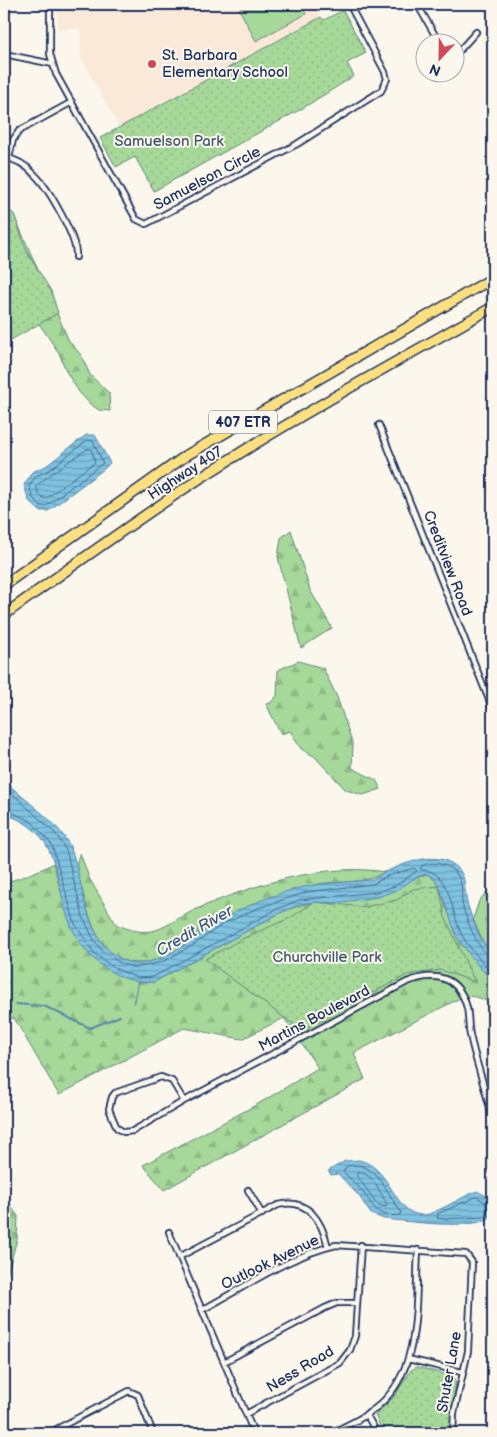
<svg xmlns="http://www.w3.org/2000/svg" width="497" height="1437" font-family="'Balsamiq Sans',sans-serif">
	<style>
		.built { fill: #fae9d8 }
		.grass { fill: #a6d899; stroke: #60847c }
		.forest { fill: url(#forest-firs); stroke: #60847c }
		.cemetery { fill: url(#cemetery-stones); stroke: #60847c }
		.park { fill: url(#park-dots); stroke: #60847c }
		.water { fill: url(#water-rules); stroke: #5888ad }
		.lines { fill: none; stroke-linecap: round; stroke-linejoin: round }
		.shore { stroke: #436a92; stroke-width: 1 }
		.stream { stroke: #5888ad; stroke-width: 2 }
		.street-casing { stroke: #1b2f5e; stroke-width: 8 }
		.highway-casing { stroke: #1b2f5e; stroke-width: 12 }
		.street { stroke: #fbf7ec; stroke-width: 4.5 }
		.highway { stroke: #fce080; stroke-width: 9 }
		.poi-dot { fill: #d1495b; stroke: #fbf7ec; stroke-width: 2 }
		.labels { text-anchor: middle; stroke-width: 4; stroke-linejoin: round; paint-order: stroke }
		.shield { fill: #fbf7ec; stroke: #5e6b89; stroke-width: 1 }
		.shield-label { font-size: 14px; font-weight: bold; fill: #1b2f5e }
		.poi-label { font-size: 15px; fill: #1b2f5e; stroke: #fbf7ec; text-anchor: start }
		.park-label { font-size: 15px; fill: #3e596d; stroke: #fbf7ec }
		.street-label { font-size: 15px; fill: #1b2f5e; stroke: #fbf7ec }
		.water-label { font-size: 16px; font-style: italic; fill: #395b85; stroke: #fbf7ec }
	</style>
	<defs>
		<pattern id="forest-firs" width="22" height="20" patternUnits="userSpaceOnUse" patternTransform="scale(1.25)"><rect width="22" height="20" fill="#a6d899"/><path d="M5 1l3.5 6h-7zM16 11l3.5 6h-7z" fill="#8eba86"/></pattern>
		<pattern id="cemetery-stones" width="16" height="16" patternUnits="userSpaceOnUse" patternTransform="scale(1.25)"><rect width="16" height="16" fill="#a6d899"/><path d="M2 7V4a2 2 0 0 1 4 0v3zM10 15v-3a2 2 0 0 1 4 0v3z" fill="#8eba86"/></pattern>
		<pattern id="park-dots" width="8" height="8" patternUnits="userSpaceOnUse" patternTransform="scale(1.25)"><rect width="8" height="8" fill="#a6d899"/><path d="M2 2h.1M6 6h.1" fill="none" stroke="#8eba86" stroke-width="1.8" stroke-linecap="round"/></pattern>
		<pattern id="water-rules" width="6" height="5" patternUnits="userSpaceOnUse" patternTransform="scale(1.25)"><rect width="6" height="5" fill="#80c3e1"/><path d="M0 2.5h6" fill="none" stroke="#689fba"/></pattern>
	</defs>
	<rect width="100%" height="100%" fill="#fbf7ec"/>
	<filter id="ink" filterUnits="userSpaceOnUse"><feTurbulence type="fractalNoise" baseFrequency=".02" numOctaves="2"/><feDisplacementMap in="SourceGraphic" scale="10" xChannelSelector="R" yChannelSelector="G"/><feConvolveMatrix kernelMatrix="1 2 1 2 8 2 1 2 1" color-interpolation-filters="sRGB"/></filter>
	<g filter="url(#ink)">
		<path class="built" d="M74 4H314L321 17 119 127 81 58 80 29H58L57 7Z"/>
		<path class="grass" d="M249 4H301L306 14 256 41 239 9Z"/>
		<path class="forest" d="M4 213 14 215 69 341 81 355 90 375 109 393 110 411 99 410 90 404 79 392 67 373 59 353 27 306Z
			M291 530 310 590 332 628 301 648 278 557 281 538Z
			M298 661 323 668 337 697 353 745 352 768 376 780 381 789 363 795 346 790 314 756 301 749 290 731 281 734 266 704 270 703 277 696 278 670Z
			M80 853 89 878 116 924C129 930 142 934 156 930 170 925 183 915 197 909 251 885 326 862 385 872 363 885 343 880 319 884 298 888 274 896 254 904 243 909 230 914 220 920 199 934 163 965 136 963 101 961 90 921 83 893 79 878 73 868 80 853Z
			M53 863 71 926 77 936 138 983 154 982 280 913C299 905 314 900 335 903L427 874C441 882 441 897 448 910 461 935 473 961 493 980V1008C485 998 475 995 462 997L354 1053 365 1079 164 1190 143 1165 258 1104 318 1068 284 1018 242 1039 184 1028 59 1095 14 1018 4 1021V882C9 883 49 867 53 863Z
			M493 885V956L485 947 473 919 479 901Z"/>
		<path class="cemetery" d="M4 1188 11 1207 18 1216 17 1239 4 1286Z"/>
		<path class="park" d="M343 10 366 53 347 63 354 76 303 108 154 191 135 157 116 167 100 138 321 17 324 20Z
			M4 207 14 214 27 252 51 291 58 313 4 344Z
			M439 886 445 917 475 982 441 970 407 975 301 1030 205 959 246 937 290 918 314 902 364 907 397 900 413 889Z
			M417 1367 452 1376 456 1382 449 1433H383L375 1415 394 1397 411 1370Z"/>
		<path class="water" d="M86 435H95L110 463 104 469 48 511H40L29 501 24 485 32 472 46 466Z
			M4 779C24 802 59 820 71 849 86 886 82 942 125 961 156 974 197 933 222 919 251 903 288 888 321 884 338 882 354 882 370 880 376 879 381 873 387 871 407 863 431 852 451 863 470 874 462 889 468 906 473 922 481 943 493 956V980L480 968 457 938 439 886 435 879 427 874 419 876 397 890 378 897 335 903 314 902 301 904 280 913 154 982C118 985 85 959 71 926 60 901 60 872 48 848 40 831 22 819 4 814Z
			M359 1160C393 1168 393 1216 424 1215 435 1214 463 1196 477 1191L490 1198V1217C478 1231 404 1221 384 1219L371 1214 359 1196 338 1174 331 1175 328 1171 345 1161Z"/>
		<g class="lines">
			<path class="shore" d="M88 440 93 441 103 463 46 506H41L33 498 29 486 36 476 49 470Z
				M87 449H91L95 462 45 499 39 495 36 487C39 482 78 455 87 449Z
				M4 786 55 833 66 850 83 917 94 940 103 952 122 964 135 968 162 962 195 944 223 924 258 908 307 892 373 884 387 876 414 868 417 871 395 886 377 892 299 900 277 909 153 977 138 978 114 968 94 953 75 924 52 845 31 821 4 809
				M493 959C481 957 466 919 463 907 460 897 464 885 458 876 451 864 433 860 421 866V870C452 868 451 918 463 937 471 950 482 962 493 973
				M359 1165C381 1171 388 1195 401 1212L400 1215C377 1218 375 1208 363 1192 357 1185 350 1178 343 1172L347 1166Z
				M358 1172C375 1174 379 1192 387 1204L386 1207 378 1205 357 1176Z
				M477 1197 485 1202 487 1209 484 1217 444 1219 437 1218 438 1214Z"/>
			<path class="stream" d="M134 1003 138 983
				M15 1004 44 1006 90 1028 120 1016
				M7 1010 9 1007"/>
			<g class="street-casing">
				<path id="street" d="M50 4V54L56 74 136 219 146 224 297 144 381 91 387 79 385 72 349 4
					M417 4 439 42
					M454 53 459 51 476 32
					M4 54 53 64
					M4 157C15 159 26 165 34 174 48 187 78 239 76 257
					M9 158 13 140 19 131 72 102
					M379 425 493 710
					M184 1101 172 1081 161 1077 115 1093 112 1097 109 1109 117 1128 124 1132 133 1131 184 1101 407 982C435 971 459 976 467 1008 469 1017 468 1027 470 1035 476 1064 487 1092 493 1122
					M248 1190 262 1214
					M169 1232 254 1433
					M179 1257 278 1205C308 1197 322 1221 328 1247
					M202 1310C243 1288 291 1255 336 1245L466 1254 472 1262 468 1351 454 1413 453 1433
					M408 1359 462 1372
					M224 1362 325 1308 337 1303H357
					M246 1414 340 1363 350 1350 355 1336 361 1245
					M366 1414 377 1433
					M49 1433 129 1391 138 1395 153 1433
					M331 1433C347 1425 365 1418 378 1406 422 1370 415 1301 418 1250"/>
			</g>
			<g class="highway-casing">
				<path id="highway" d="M4 585 187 455 493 278
					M4 615C68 569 133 522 199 479 295 417 394 363 493 307"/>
			</g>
			<use href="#street" class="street"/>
			<use href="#highway" class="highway"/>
		</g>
	</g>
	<circle class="poi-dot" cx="152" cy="64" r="5"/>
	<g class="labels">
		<rect class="shield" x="209" y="410.5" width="68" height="23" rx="4"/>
		<g class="shield-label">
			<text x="243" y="427">407 ETR</text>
		</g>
		<g class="poi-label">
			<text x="162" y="60">St. Barbara<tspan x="162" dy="17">Elementary School</tspan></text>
		</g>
		<g class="park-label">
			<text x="169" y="146">Samuelson Park</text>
			<text x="327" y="962">Churchville Park</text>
		</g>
		<g class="street-label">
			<text transform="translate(207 178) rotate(-28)" y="5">Samuelson Circle</text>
			<text transform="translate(185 473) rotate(-33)" y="5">Highway 407</text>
			<text transform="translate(448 563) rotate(69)" y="5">Creditview Road</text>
			<text transform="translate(314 1018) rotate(-28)" y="5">Martins Boulevard</text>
			<text transform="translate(270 1262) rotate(-26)" y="5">Outlook Avenue</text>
			<text transform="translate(300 1369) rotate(-31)" y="5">Ness Road</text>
			<text transform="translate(449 1372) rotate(-80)" y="5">Shuter Lane</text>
		</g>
		<g class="water-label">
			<text transform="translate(194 930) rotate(-30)" y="6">Credit River</text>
		</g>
	</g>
	<rect width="497" height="1437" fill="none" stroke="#fbf7ec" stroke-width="20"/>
	<rect x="10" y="10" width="477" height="1417" fill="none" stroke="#1b2f5e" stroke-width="2" filter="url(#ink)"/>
	<g transform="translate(440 58) rotate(202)"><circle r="24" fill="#fbf7ec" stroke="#a1a7b3"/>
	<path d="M0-4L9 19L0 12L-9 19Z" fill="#d1495b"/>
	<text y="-8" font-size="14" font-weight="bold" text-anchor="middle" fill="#1b2f5e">N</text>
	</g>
</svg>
